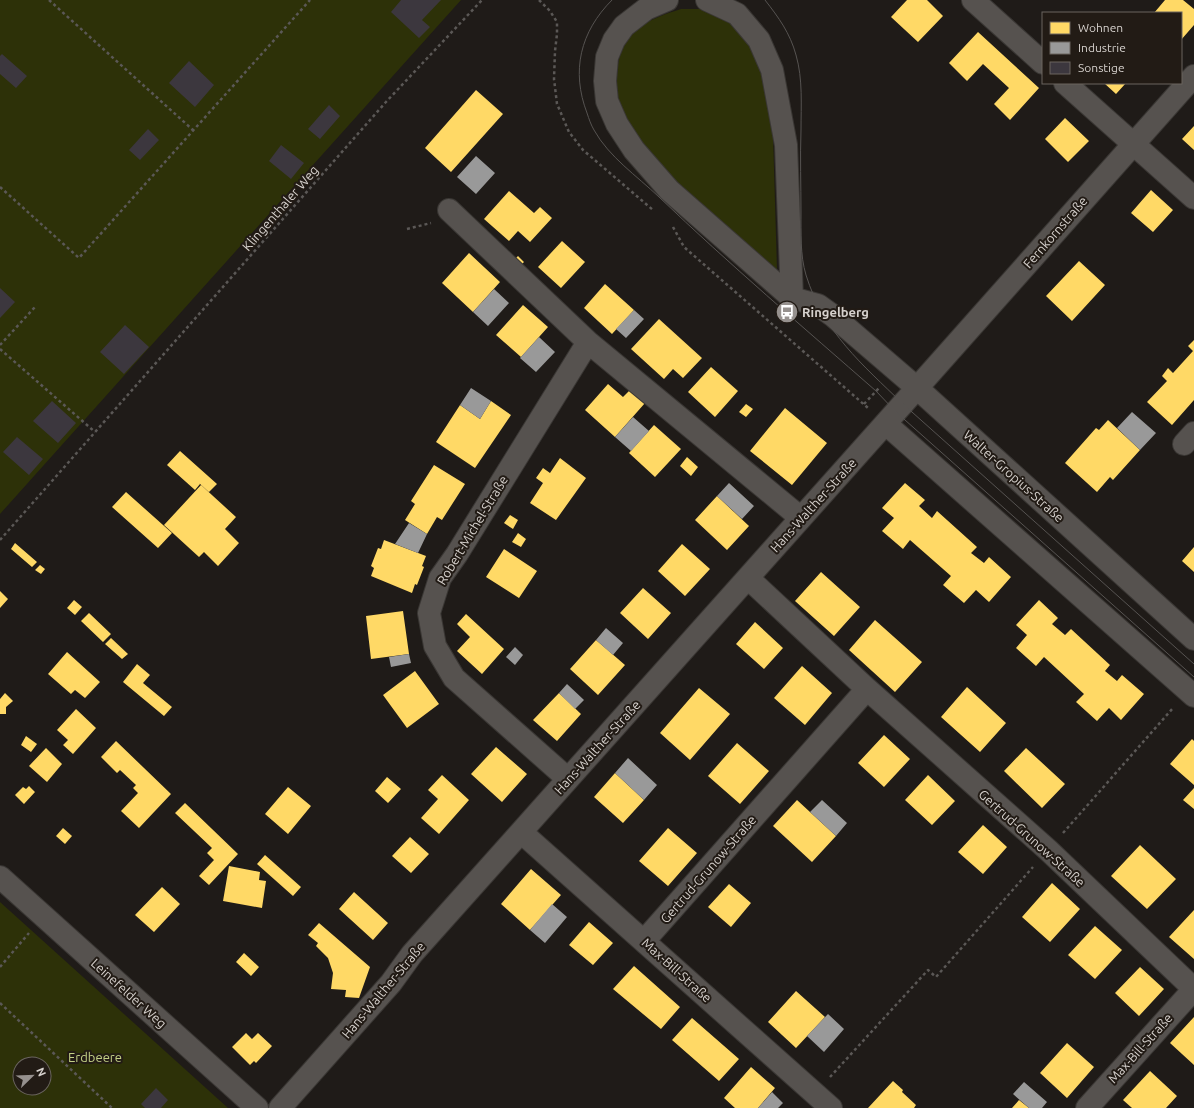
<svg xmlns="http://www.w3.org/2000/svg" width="1194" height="1108" font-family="Ubuntu,sans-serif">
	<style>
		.green { fill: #2d3108; fill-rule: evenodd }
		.homes { fill: #ffd966 }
		.industry { fill: #999 }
		.building { fill: #3c373e }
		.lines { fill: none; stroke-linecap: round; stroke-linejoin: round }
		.minor-casing { stroke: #3a3734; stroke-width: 24 }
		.path { stroke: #5b5856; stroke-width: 2.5; stroke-dasharray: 3 3; stroke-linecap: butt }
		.minor { stroke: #56524f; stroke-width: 22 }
		.tram { stroke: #565351; stroke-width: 1 }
		.labels { text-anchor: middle; stroke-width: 4; stroke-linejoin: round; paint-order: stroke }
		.street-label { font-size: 13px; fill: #d6d1cd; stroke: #221b15 }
		.poi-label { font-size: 13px; font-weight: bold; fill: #d6d1cd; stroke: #221b15; text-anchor: start }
		.park-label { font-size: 13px; fill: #c2cf85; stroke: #221b15 }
	</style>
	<rect width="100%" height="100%" fill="#1f1b18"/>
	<path class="green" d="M0 0H461L0 514Z
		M681 9H706L732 22 750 42 761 65 773 135 777 270C744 241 708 214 676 183 666 174 659 163 651 153 640 139 629 126 622 110 616 95 616 81 618 65 624 29 649 19 681 9Z
		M0 902 228 1108H0ZM20 1064H44V1088H20Z"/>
	<path class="homes" d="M907 0H927L943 16 918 42 891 17Z
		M1165 0H1183L1194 9V25L1181 40V13H1154Z
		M978 32 1039 88 1010 120 994 104 1009 88 983 64 967 81 949 63Z
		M1104 83H1126L1116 94Z
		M476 90 503 114 451 172 425 148Z
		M1065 118 1089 141 1068 162 1045 139Z
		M1194 126V150L1182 139Z
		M1151 190 1173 210 1153 232 1131 213Z
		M509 191 534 213 540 207 552 218 530 242 518 231 509 241 484 219Z
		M562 241 585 262 561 288 538 267Z
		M469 253 500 282 473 312 442 283Z
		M518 256 524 262 519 267 513 261Z
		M1079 261 1105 285 1072 321 1046 296Z
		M605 284 634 310 612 334 584 308Z
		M523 305 548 327 521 357 496 335Z
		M659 319 702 358 683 378 673 369 664 379 631 349Z
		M1194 340V400L1172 425 1147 402 1167 381 1162 376 1168 368 1173 373 1193 351 1188 346Z
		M711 367 738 391 715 417 688 392Z
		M608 384 623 397 631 389 645 403 615 437 585 410Z
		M491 401 511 415 475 468 436 442 460 405 480 419Z
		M746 404 753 409 746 417 739 412Z
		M785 408 827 443 792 485 750 451Z
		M1108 420 1140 450 1113 480 1110 477 1097 492 1065 463 1096 428 1099 430Z
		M654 425 681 449 655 477 629 453Z
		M180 451 217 484 209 492 199 483 200 484 195 490 167 465Z
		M687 457 698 467 691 476 680 466Z
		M560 458 586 478 556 520 530 503 543 483 536 478 543 468 550 473Z
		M434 465 465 484 442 520 437 517 427 534 405 520 415 504 411 501Z
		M905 483 925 500 919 506 932 518 937 511 977 547 971 553 984 563 989 557 1011 577 989 602 976 590 964 603 943 585 951 576 910 540 903 549 882 531 894 518 882 508Z
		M201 485 236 517 225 529 239 543 218 566 204 552 199 557 164 525Z
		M126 492 172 533 158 548 112 507Z
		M717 496 749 526 727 550 695 520Z
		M510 515 518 520 513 529 504 523Z
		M518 533 526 539 521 547 512 542Z
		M384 540 426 556 422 566 424 567 417 585 415 584 412 593 371 576 374 568 371 566 378 548 381 549Z
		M15 543 37 562 32 567 11 549Z
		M682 544 710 569 685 596 658 571Z
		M1194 547V572L1182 561Z
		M504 549 537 571 519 598 486 577Z
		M40 565 45 569 41 574 35 570Z
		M821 572 860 607 834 636 795 601Z
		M643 588 671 613 648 639 620 613Z
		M0 591 8 599 0 608Z
		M74 600 82 607 75 615 67 608Z
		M1039 600 1058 618 1052 624 1065 635 1071 629 1110 665 1105 671 1117 681 1122 675 1144 694 1121 720 1109 708 1097 721 1076 702 1084 694 1044 657 1036 666 1016 648 1027 635 1016 625Z
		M403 611 409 654 371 659 366 616Z
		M89 613 111 634 103 642 81 621Z
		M466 614 504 649 482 674 457 651 470 637 457 624Z
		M875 620 922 662 895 692 849 650Z
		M755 622 783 648 764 669 736 644Z
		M111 638 128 654 122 659 105 644Z
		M596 640 625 665 598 695 570 669Z
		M67 652 100 682 85 698 75 690 71 694 48 674Z
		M137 664 150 675 143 683 172 707 164 716 123 682Z
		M802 666 832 693 805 725 774 698Z
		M415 671 439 704 407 728 383 695Z
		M967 687 1006 723 980 752 941 717Z
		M699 688 730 714 690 760 660 733Z
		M5 693 13 701 6 707V714H0V699Z
		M559 693 581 714 557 741 533 720Z
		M76 709 96 728 73 754 63 745 68 740 57 730Z
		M884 735 910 759 884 787 858 763Z
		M26 736 37 744 31 752 21 745Z
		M1192 739 1194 741V785L1170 764Z
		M116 741 171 794 139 828 121 811 138 793 133 788 136 785 120 770 117 773 101 757Z
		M737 743 769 771 740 804 708 776Z
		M496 747 527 774 502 802 471 774Z
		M46 748 62 764 47 782 29 766Z
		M1026 748 1065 784 1042 808 1004 771Z
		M615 773 644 800 623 823 594 797Z
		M442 775 469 800 439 834 421 818 438 799 428 790Z
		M928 775 955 801 932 825 905 800Z
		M387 777 401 789 388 803 375 791Z
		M29 786 35 792 24 804 15 795 23 787 26 789Z
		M288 787 311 806 288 834 265 814Z
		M1194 788V809L1183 800Z
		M797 800 836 836 812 862 773 826Z
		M185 803 238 854 209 885 199 876 214 860 207 853 212 848 175 813Z
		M983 825 1007 847 983 874 958 852Z
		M63 828 72 836 65 844 56 836Z
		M668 828 697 853 668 886 639 861Z
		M410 837 429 854 411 873 392 856Z
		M1140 845 1176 879 1147 909 1111 876Z
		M265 855 301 887 293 896 257 864Z
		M229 866 260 872 259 880 266 881 262 908 223 901Z
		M531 869 561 895 530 930 501 904Z
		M1052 883 1080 909 1050 942 1022 917Z
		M729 884 751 903 731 927 708 907Z
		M162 887 180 904 154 932 135 915Z
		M354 892 388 923 373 940 339 909Z
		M1194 910V959L1169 937Z
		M589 922 613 943 593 965 569 945Z
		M319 923 370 967 359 998 345 997 346 990 331 989 333 973 328 958 316 946 318 943 308 935Z
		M1095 926 1122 950 1095 979 1068 955Z
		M244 953 259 967 251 976 236 962Z
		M634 966 680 1007 661 1029 613 989Z
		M1140 967 1164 989 1139 1016 1115 993Z
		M796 991 825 1017 796 1048 768 1022Z
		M1194 1017V1065L1170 1043Z
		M692 1018 739 1059 719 1081 672 1040Z
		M246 1033 252 1039 258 1033 272 1046 256 1063 254 1061 250 1065 232 1047Z
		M1067 1043 1094 1067 1067 1098 1040 1073Z
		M751 1067 775 1088 758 1108H735L724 1098Z
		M1150 1071 1177 1096 1166 1108H1132L1123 1100Z
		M893 1081 903 1090 902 1092 916 1105 914 1108H868Z
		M1019 1100 1029 1108H1012Z"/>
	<path class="industry" d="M476 156 495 173 476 194 457 177Z
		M494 289 509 303 488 326 473 312Z
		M634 310 644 319 626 338 616 329Z
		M539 337 555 352 536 372 520 358Z
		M471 388 491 401 480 419 460 405Z
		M1132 412 1156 433 1140 450 1117 428Z
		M633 417 649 431 631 451 615 437Z
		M729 483 754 506 742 519 717 496Z
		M409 523 427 534 418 553 395 544Z
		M606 628 623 643 613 655 596 640Z
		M515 647 523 655 515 665 506 657Z
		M409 654 411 663 391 667 389 657Z
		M567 684 584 700 575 709 559 693Z
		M628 758 657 785 644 800 615 773Z
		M822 800 847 823 836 836 810 812Z
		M552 904 567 917 545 943 530 930Z
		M828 1014 844 1029 824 1052 807 1036Z
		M1024 1082 1047 1102 1042 1108H1029L1013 1094Z
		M772 1092 783 1103 778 1108H758Z"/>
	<path class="building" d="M401 0H441L422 20 430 27 419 38 391 12Z
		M2 54 27 76 16 88 0 74V56Z
		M189 61 214 85 195 107 169 83Z
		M329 105 340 116 320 139 308 129Z
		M148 129 159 140 140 160 129 150Z
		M281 145 304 163 291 179 269 161Z
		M0 288 15 302 0 318Z
		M125 325 149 347 124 374 100 352Z
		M52 401 76 423 58 443 33 421Z
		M17 437 43 459 29 475 3 452Z
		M156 1088 168 1100 161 1108H145L141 1104Z"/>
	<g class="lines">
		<g class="minor-casing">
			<path id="minor" d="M667 0 646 9 624 26 614 40 607 57 605 81 607 101 617 124 634 150 669 190 792 298 818 305 832 315 917 388 1194 639
				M707 0 737 14 759 40 772 70 786 145 792 298
				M973 0 1043 63
				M1065 83 1194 198
				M449 210 588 342 801 518
				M886 424 1194 696
				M1184 444 1194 433
				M748 578 867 689 1048 850 1194 989
				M568 779 454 678 435 646 429 613 440 578 457 554 588 342
				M521 832 831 1108
				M0 877 257 1108
				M644 941 867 689
				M280 1108 391 983 412 954 917 388 1194 76
				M1087 1108 1194 989"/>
		</g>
		<path class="path" d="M49 0 194 131
			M539 0 550 11 557 22V34L555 51 554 79 557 104 569 132 583 150 653 210
			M0 187 79 258 310 0
			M673 227 684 247 868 408
			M407 229 431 223
			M0 345 35 307
			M0 349 95 432
			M864 404 880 387
			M0 540 385 103 482 0
			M1063 833 1173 708
			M0 967 29 933
			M0 1003 112 1108
			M830 1077 928 970 936 977 1033 867"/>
		<use href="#minor" class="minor"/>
		<path class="tram" d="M612 0C580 32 571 71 587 113 589 119 591 125 594 130 609 157 637 176 659 197 729 264 803 327 876 391L896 412 1194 677
			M765 0C779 18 790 33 796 55 803 79 801 106 801 130 800 158 801 185 801 212 801 233 800 255 806 275 824 333 862 364 903 404L1194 664"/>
	</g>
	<defs>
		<g id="bus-disc" transform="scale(1.15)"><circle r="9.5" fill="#96918e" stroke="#221b15"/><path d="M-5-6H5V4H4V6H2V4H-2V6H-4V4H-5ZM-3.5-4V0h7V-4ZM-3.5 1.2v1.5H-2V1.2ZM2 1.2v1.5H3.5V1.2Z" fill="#fff"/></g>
	</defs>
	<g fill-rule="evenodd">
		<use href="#bus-disc" x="787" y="312"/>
	</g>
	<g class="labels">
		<g class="street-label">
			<text transform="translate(280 208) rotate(-49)" y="5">Klingenthaler Weg</text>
			<text transform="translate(1055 232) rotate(-49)" y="5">Fernkornstraße</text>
			<text transform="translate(1014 476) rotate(42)" y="5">Walter-Gropius-Straße</text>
			<text transform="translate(813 505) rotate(-48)" y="5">Hans-Walther-Straße</text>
			<text transform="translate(472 530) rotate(-59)" y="5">Robert-Michel-Straße</text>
			<text transform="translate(597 747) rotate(-48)" y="5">Hans-Walther-Straße</text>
			<text transform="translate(1032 838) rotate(42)" y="5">Gertrud-Grunow-Straße</text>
			<text transform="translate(708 869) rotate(-49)" y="5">Gertrud-Grunow-Straße</text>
			<text transform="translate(677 970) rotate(42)" y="5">Max-Bill-Straße</text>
			<text transform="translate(383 990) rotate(-50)" y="5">Hans-Walther-Straße</text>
			<text transform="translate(129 993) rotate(42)" y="5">Leinefelder Weg</text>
			<text transform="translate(1140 1048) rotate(-48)" y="5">Max-Bill-Straße</text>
		</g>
		<g class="poi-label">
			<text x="802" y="317">Ringelberg</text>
		</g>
		<g class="park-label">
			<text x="95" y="1062">Erdbeere</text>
		</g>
	</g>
	<rect x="1042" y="12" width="140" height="72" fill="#221b15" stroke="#6a645f"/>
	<rect x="1050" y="22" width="20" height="12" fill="#ffd966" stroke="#6a645f"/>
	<text x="1078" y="32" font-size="12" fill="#d6d1cd">Wohnen</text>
	<rect x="1050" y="42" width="20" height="12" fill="#999999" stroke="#6a645f"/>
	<text x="1078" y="52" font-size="12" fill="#d6d1cd">Industrie</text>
	<rect x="1050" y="62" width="20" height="12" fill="#3c373e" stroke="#6a645f"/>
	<text x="1078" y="72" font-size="12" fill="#d6d1cd">Sonstige</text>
	<g transform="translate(32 1076) rotate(67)"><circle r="19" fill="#221b15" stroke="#6a645f"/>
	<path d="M0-3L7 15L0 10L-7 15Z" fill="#96918e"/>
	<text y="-6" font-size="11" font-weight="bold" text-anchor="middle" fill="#d6d1cd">N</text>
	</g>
</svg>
